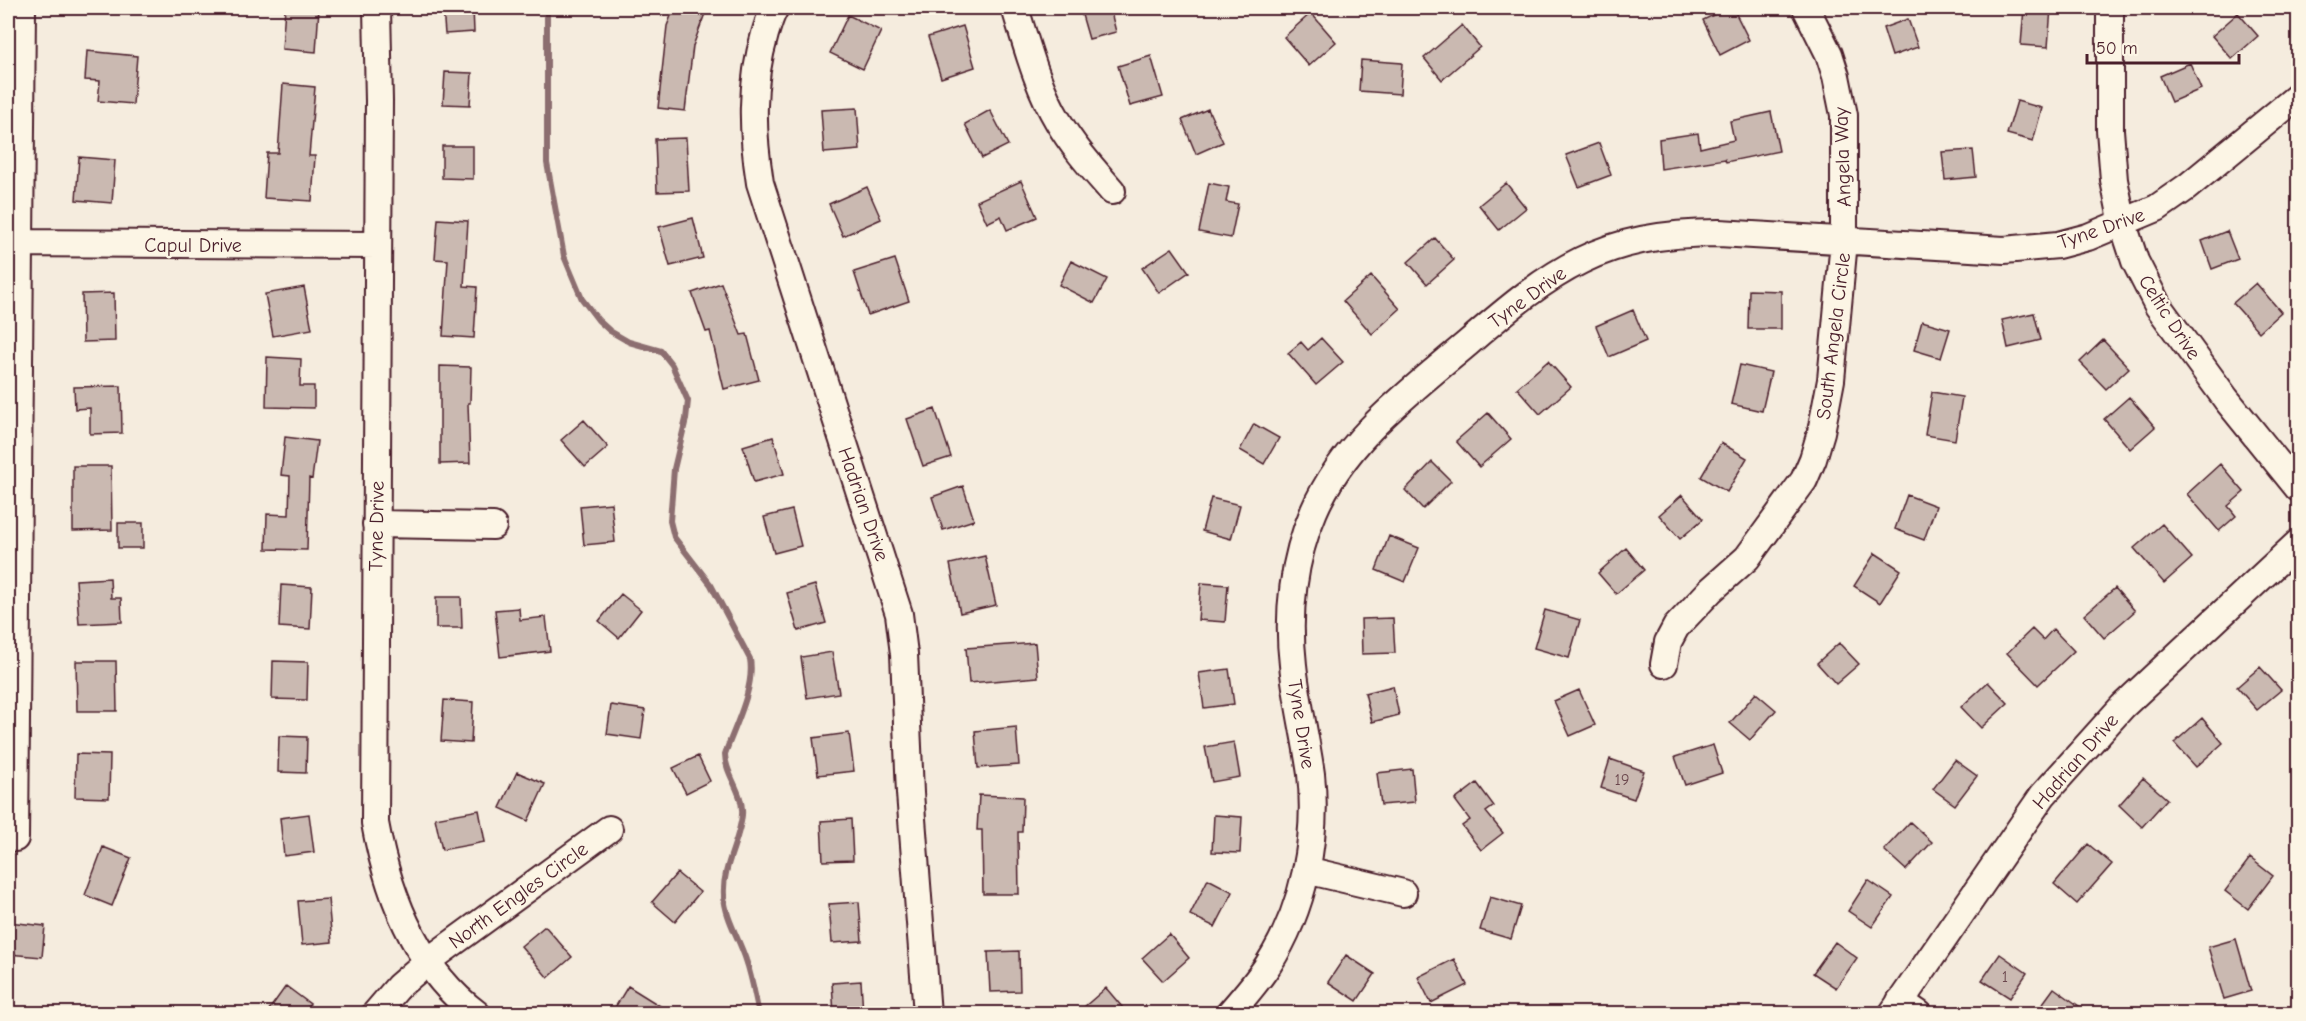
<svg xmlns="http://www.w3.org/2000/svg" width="2306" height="1021" font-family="'Comic Neue',sans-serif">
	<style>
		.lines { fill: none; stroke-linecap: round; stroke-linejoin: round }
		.stream { stroke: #8c6e70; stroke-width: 6 }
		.building { fill: #cab9b1; stroke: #4a1f2b; stroke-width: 1.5 }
		.minor-casing { stroke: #4a1f2b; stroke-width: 30 }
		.minor { stroke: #fcf5e5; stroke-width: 26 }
		.labels { text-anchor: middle; stroke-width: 5; stroke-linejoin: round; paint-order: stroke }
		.number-label { font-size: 16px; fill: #6a464c }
		.street-label { font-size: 20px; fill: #4a1f2b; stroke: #fcf5e5 }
	</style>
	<rect width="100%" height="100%" fill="#f5ecde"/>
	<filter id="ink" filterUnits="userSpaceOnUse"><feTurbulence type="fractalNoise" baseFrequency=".0167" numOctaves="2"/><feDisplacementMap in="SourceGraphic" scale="12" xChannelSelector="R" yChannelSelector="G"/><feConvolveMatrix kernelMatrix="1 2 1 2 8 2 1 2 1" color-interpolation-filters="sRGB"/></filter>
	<g filter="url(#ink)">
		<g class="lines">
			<path class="stream" d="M547 8V163L564 256 582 299 598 320 610 331 629 342 661 351 672 365 688 401 686 419 674 469 670 521 674 537 711 585 750 659C755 688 735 726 725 754 725 775 744 792 742 815 740 840 722 867 724 895 725 918 739 938 746 960 752 977 755 996 759 1014"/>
		</g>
		<path class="building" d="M285 8H319L316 52 282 49Z
			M443 8H473L474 32 445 34Z
			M674 8H707L693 46 685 111 658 108 667 26Z
			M1080 8H1110L1116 32 1089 39Z
			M1728 8H1733L1749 40 1720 55 1703 20Z
			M2024 8H2051L2048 47 2021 45Z
			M1311 13 1336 42 1309 66 1284 37Z
			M2238 13 2258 36 2232 59 2212 36Z
			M848 15 881 31 863 69 830 53Z
			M1908 19 1918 47 1892 56 1883 28Z
			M1462 25 1480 47 1442 80 1424 58Z
			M963 26 975 67 941 78 928 37Z
			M87 51 137 56 133 104 98 101 100 81 85 80Z
			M1151 56 1163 97 1130 106 1118 66Z
			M1361 60 1402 63 1400 94 1359 91Z
			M2190 63 2201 89 2171 102 2160 76Z
			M445 72 472 73 470 105 443 104Z
			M283 84 315 87 309 156H315L312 201 264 198 267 153H278Z
			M2017 101 2042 108 2033 141 2007 134Z
			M857 108 860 150 824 153 821 110Z
			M1208 109 1223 142 1196 154 1182 120Z
			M990 110 1008 145 982 158 965 124Z
			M1771 112 1779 151 1726 162 1725 159 1661 169 1659 139 1698 133 1700 148 1734 140 1730 121Z
			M686 138 689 191 657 192 655 139Z
			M1599 143 1611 175 1579 187 1566 155Z
			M442 146H473V179L442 178Z
			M1973 150 1976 177 1945 180 1942 152Z
			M79 157 115 160 112 203 76 200Z
			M1021 181 1037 217 1007 230 1001 216 987 223 977 201Z
			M1209 183 1229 187 1226 202 1238 204 1231 238 1199 232Z
			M1506 183 1526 208 1499 230 1479 205Z
			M867 187 881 219 843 236 829 204Z
			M693 218 703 258 670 266 659 227Z
			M438 219 468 221 464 286 477 287 474 338 443 336 448 260 435 259Z
			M2227 231 2238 259 2212 269 2202 241Z
			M1435 238 1454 260 1427 284 1408 262Z
			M1172 248 1189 272 1159 293 1142 268Z
			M895 259 909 301 868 315 854 272Z
			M1071 261 1107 279 1094 303 1059 285Z
			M1371 276 1400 309 1372 334 1343 301Z
			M721 283 741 335 747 334 759 380 724 389 710 331 706 332 692 293Z
			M2256 283 2281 312 2259 332 2233 303Z
			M304 287 312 329 273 336 265 294Z
			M1749 290 1781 291V329H1748Z
			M114 293 115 341 83 342 82 294Z
			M1633 310 1646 341 1609 357 1596 326Z
			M2034 313 2041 340 2008 348 2002 320Z
			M1922 321 1950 329 1941 358 1914 350Z
			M1321 338 1343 362 1316 385 1288 353 1301 342 1308 350Z
			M2103 340 2129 368 2106 389 2080 362Z
			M267 357 301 359 300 386H314V408L266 407Z
			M1548 361 1571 387 1540 414 1517 388Z
			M1740 365 1771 372 1762 411 1731 404Z
			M440 366 471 367 470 403H468L470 463 440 464Z
			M121 386 122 433 90 434V408L75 409 74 387Z
			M1932 392 1962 397 1955 440 1925 435Z
			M2129 397 2155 427 2130 449 2104 419Z
			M935 409 951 457 923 466 907 419Z
			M1488 413 1511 439 1479 467 1456 441Z
			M584 420 608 447 585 467 561 440Z
			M1254 424 1279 438 1264 464 1240 450Z
			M285 437 317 441 312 479 309 478 307 550 266 549 267 514 289 515 290 476 281 475Z
			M773 437 784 474 754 482 743 446Z
			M1721 443 1747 458 1727 492 1701 477Z
			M1432 462 1451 481 1423 509 1405 490Z
			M2220 464 2244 492 2228 506 2236 516 2219 531 2187 494Z
			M73 466H111L112 530 73 531Z
			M963 486 974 520 943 530 932 497Z
			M1682 495 1703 519 1680 539 1659 515Z
			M1907 495 1936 506 1924 540 1895 529Z
			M1211 498 1240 505 1231 539 1202 531Z
			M611 503 615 542 584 545 580 506Z
			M792 510 801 546 774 553 764 517Z
			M118 523H143V548H118Z
			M2162 524 2192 558 2164 583 2134 548Z
			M1389 536 1419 548 1405 582 1376 570Z
			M1626 548 1644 570 1616 594 1598 573Z
			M1875 553 1901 570 1880 603 1854 586Z
			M985 556 996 605 960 613 950 564Z
			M110 578 111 598H121L122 622 79 624 76 580Z
			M1201 583 1228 585 1225 622 1198 620Z
			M281 585 312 587 310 629 279 627Z
			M815 585 826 623 798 631 787 593Z
			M2115 588 2135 611 2104 638 2084 615Z
			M621 594 641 610 619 638 599 621Z
			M436 597H461L462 628H436Z
			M519 608 520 620 546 617 550 651 500 657 495 610Z
			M1545 610 1580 620 1569 658 1534 648Z
			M1393 618 1395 653 1362 654 1361 619Z
			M2032 629 2043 640 2053 629 2074 651 2038 685 2007 653Z
			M1035 643 1038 677 969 683 966 648Z
			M1839 643 1859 664 1836 684 1817 663Z
			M832 652 839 693 807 698 801 657Z
			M76 661H116L117 711H77Z
			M273 661 308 662 307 700 272 699Z
			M2260 667 2281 690 2257 710 2237 687Z
			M1229 669 1234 704 1204 708 1199 673Z
			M1988 682 2008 703 1981 728 1961 707Z
			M1393 686 1399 715 1372 722 1365 693Z
			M1579 690 1595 725 1570 736 1554 701Z
			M1756 693 1776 710 1750 740 1730 723Z
			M444 700 473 702 471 743 441 741Z
			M611 705 645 710 641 739 607 734Z
			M2202 718 2223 743 2196 767 2174 743Z
			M1016 727 1019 765 978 768 975 731Z
			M849 733 854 771 818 775 813 738Z
			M279 736 307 737 306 773 278 772Z
			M1234 742 1240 777 1212 782 1205 747Z
			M1713 745 1722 773 1685 785 1675 757Z
			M76 754 110 755 109 798 75 797Z
			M698 756 710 781 686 793 673 768Z
			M1610 759 1644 771 1634 799 1601 788Z
			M1955 760 1977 776 1955 805 1933 789Z
			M1412 769 1415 802 1381 805 1377 773Z
			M517 772 545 784 528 821 500 808Z
			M2143 778 2167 799 2142 827 2119 805Z
			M1477 783 1494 806 1486 812 1503 833 1481 850 1462 826 1470 820 1455 800Z
			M979 795 1023 797 1022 832H1018L1019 894H983L982 830H977Z
			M479 810 485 842 442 850 435 818Z
			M309 814 314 852 284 856 280 818Z
			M1214 815 1242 817 1240 853 1212 852Z
			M851 819 853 860 823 861 821 821Z
			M1910 822 1932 842 1906 870 1884 850Z
			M2088 844 2112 864 2077 904 2054 884Z
			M103 847 131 858 112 906 85 895Z
			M2250 858 2273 876 2248 909 2225 891Z
			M677 873 700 892 675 922 652 902Z
			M1208 879 1233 892 1215 927 1190 915Z
			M1868 880 1893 897 1872 927 1848 911Z
			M1490 897 1521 906 1511 939 1480 930Z
			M328 899 332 942 302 945 298 901Z
			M859 902 862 941 832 943 829 904Z
			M8 922 45 926 42 957 8 954Z
			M545 926 572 957 548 978 521 946Z
			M1169 934 1189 958 1163 981 1142 958Z
			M2236 939 2251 991 2224 999 2208 947Z
			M1835 942 1857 958 1836 988 1813 973Z
			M1019 951 1020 991 990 992 988 952Z
			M2000 954 2027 973 2010 998 1982 980Z
			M1346 955 1375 974 1357 1001 1328 982Z
			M1454 959 1467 985 1431 1003 1418 977Z
			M861 981 863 1014H834L832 983Z
			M286 986 310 1004 303 1014H266Z
			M628 986 673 1014H611Z
			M1106 988 1128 1014H1076Z
			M2054 988 2090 1014H2035Z"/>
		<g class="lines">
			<g class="minor-casing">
				<path id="minor" d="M377 8 379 101 375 823C388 895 416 968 477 1014
					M775 8C770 16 768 25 765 34 750 85 752 132 760 183L899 614 904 654 910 793 927 1014
					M1015 8C1027 46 1037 86 1058 121 1073 147 1093 169 1112 191
					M2110 8V130L2114 180 2123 224 2135 261 2158 306 2226 399 2298 488
					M8 243 378 245
					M376 524 493 526
					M1664 664 1668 642 1676 627 1711 590 1747 558 1804 480 1813 459 1821 432 1831 380 1844 241V115L1836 76 1829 54 1806 8
					M15 838 22 8
					M1306 870 1403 893
					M1900 1001 1919 1014
					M375 1014 399 986 428 961 609 829
					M1229 1014C1243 998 1257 982 1268 965 1304 909 1318 839 1311 774 1306 738 1297 702 1293 665 1287 614 1293 559 1314 511 1345 439 1410 392 1468 343 1553 269 1602 233 1719 233L2004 250 2058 245 2088 237 2157 208 2187 187 2298 96
					M1892 1014 2043 795 2123 706 2298 543"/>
			</g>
			<use href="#minor" class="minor"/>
		</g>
	</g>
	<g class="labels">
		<g class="number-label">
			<text x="1622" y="785">19</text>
			<text x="2005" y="982">1</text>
		</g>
		<g class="street-label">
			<text transform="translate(1842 157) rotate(-92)" y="7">Angela Way</text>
			<text transform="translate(2101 228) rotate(-19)" y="7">Tyne Drive</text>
			<text x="193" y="252">Capul Drive</text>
			<text transform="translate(1527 297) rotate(-36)" y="7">Tyne Drive</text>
			<text transform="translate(2170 317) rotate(57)" y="7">Celtic Drive</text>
			<text transform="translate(1833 336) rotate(-83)" y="7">South Angela Circle</text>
			<text transform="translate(864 504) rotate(71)" y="7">Hadrian Drive</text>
			<text transform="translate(376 526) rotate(-89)" y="7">Tyne Drive</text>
			<text transform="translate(1302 724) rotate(81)" y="7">Tyne Drive</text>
			<text transform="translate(2075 761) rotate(-49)" y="7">Hadrian Drive</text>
			<text transform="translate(518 895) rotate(-36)" y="7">North Engles Circle</text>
		</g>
	</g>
	<rect width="2306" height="1021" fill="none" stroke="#fcf5e5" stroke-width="30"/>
	<rect x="15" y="15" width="2276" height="991" fill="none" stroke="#4a1f2b" stroke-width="2" filter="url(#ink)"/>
	<path d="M2087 54v9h152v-9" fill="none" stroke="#4a1f2b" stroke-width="3"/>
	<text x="2096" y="54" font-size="18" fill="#4a1f2b" stroke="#fcf5e5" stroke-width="4.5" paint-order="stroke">50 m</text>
</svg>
